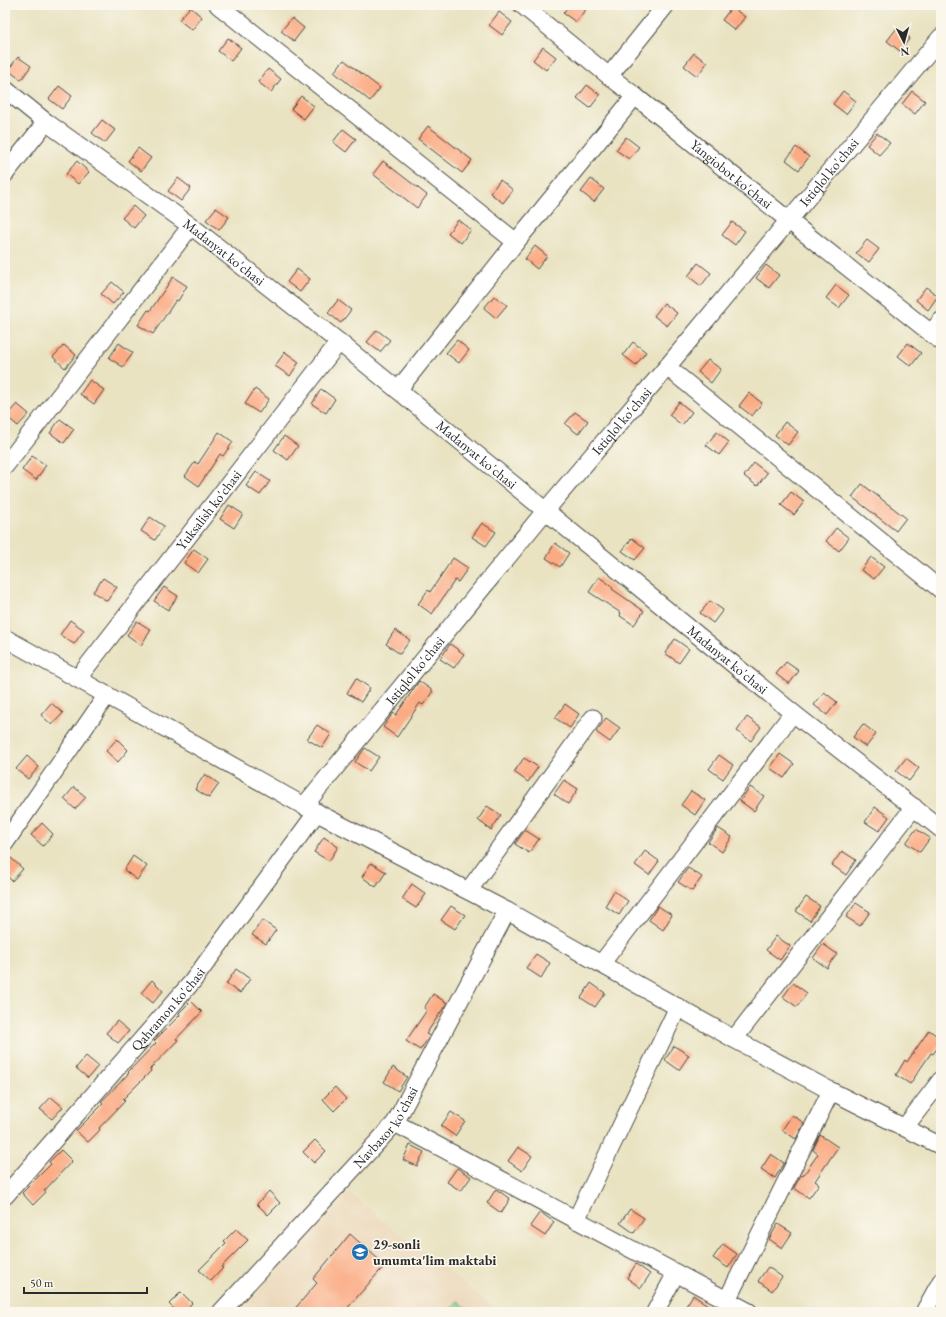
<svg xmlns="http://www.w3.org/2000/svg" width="946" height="1317" font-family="'EB Garamond',serif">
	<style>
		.built { fill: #ebd8ba }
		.green { fill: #8edd9b; stroke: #5c8463 }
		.building { fill: #fbab84 }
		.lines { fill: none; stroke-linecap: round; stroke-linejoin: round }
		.minor-casing { stroke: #484742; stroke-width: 19 }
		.minor { stroke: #fff; stroke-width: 17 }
		.labels { text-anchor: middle; stroke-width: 3.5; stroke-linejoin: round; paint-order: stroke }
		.street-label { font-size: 14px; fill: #2b2b2b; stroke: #fbf7ec }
		.poi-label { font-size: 14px; font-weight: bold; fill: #2b2b2b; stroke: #fbf7ec; text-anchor: start }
	</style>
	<rect width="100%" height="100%" fill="#fbf7ec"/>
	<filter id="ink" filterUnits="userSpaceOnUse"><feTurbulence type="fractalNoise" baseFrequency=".025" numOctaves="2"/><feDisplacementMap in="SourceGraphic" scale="8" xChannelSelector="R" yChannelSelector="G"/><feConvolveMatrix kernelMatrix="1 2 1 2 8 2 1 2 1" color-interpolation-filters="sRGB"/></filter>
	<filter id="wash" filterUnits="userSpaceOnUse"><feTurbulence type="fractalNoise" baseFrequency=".012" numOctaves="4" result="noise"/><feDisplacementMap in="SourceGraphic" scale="16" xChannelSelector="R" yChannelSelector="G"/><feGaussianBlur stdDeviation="0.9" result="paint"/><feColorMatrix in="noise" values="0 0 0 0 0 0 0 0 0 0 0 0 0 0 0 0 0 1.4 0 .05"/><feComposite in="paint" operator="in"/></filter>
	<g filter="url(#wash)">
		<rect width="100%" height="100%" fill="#e9e3c2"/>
		<path class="built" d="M349 1193 499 1312H240Z"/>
		<path class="green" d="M458 1301 471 1312H448Z"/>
		<g id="blocks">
			<path class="building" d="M569 5H589L576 22 563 13Z
				M190 7 202 17 192 30 179 20Z
				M732 7 745 17 735 30 722 20Z
				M499 12 512 22 502 35 489 25Z
				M292 18 304 28 294 41 281 31Z
				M897 28 910 38 900 51 887 41Z
				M228 38 241 48 231 61 218 51Z
				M543 47 556 57 546 70 533 60Z
				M694 53 707 63 697 76 684 66Z
				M18 57 31 66 21 80 8 70Z
				M344 60 380 88 370 101 334 72Z
				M268 69 281 79 271 92 258 82Z
				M587 85 600 95 590 108 577 98Z
				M59 86 72 96 62 109 49 99Z
				M843 91 856 101 846 114 833 104Z
				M912 91 925 101 915 114 902 104Z
				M301 96 314 106 304 119 291 109Z
				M102 120 115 130 105 143 92 133Z
				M428 126 472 160 462 173 418 139Z
				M343 129 356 139 346 152 333 142Z
				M877 133 890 143 879 155 867 145Z
				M626 137 639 147 629 159 616 150Z
				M796 147 809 157 799 170 786 160Z
				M138 148 151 158 141 171 128 161Z
				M77 161 89 172 78 184 66 174Z
				M383 161 427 195 417 208 373 174Z
				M178 178 191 188 181 201 168 191Z
				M591 179 604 189 594 202 581 192Z
				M500 180 513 190 503 203 490 193Z
				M133 206 144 216 134 228 122 218Z
				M216 208 229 217 219 230 206 220Z
				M458 220 471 230 461 243 448 233Z
				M732 222 745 231 735 245 722 235Z
				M867 240 879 249 869 262 856 253Z
				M535 246 547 256 537 269 525 259Z
				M698 263 711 273 701 286 688 276Z
				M766 265 779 275 769 288 756 278Z
				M297 269 310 279 300 292 287 282Z
				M173 277 187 286 178 301 176 300 153 334 138 325 148 310 150 311Z
				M112 282 124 292 113 304 101 294Z
				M836 285 849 295 839 308 826 298Z
				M926 287 938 296 928 310 916 300Z
				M494 296 507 305 496 318 484 308Z
				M338 300 351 310 341 323 328 313Z
				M664 303 677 313 667 326 654 316Z
				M377 330 390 340 380 352 367 342Z
				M457 340 469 350 459 363 446 353Z
				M633 342 646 352 636 365 623 355Z
				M119 343 133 353 123 367 109 358Z
				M908 343 921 353 911 366 898 356Z
				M64 345 76 355 65 368 53 357Z
				M285 352 299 362 290 376 275 366Z
				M708 360 721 369 711 383 698 372Z
				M90 380 104 390 94 404 80 394Z
				M255 389 269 399 259 413 245 404Z
				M321 389 335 399 326 413 312 404Z
				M749 393 762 403 752 416 739 406Z
				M679 402 692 412 682 425 669 415Z
				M17 404 29 414 18 426 6 416Z
				M575 412 588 421 578 434 565 424Z
				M60 419 74 429 64 443 50 433Z
				M785 422 798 432 788 445 775 435Z
				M219 432 233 442 223 456 220 454 199 486 185 476 195 462 198 464Z
				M717 432 729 442 719 455 706 445Z
				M284 436 298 446 288 460 274 450Z
				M32 456 46 465 36 480 22 470Z
				M754 463 767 473 757 486 744 476Z
				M256 472 270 481 260 495 246 486Z
				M862 484 906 518 896 531 852 497Z
				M791 492 804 502 794 515 781 505Z
				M229 505 243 514 234 528 220 519Z
				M150 517 164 526 155 540 141 531Z
				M482 523 496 532 486 546 472 537Z
				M836 528 849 538 839 551 826 541Z
				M632 538 645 548 635 560 622 551Z
				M555 543 569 553 560 567 546 558Z
				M194 549 208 559 198 573 184 563Z
				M871 557 884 567 874 579 861 570Z
				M453 558 468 568 458 582 455 580 432 614 418 604 428 590 430 592Z
				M599 577 613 587 612 589 644 611 634 625 620 616 621 613 589 592Z
				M103 578 117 587 107 601 93 592Z
				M164 587 178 596 168 610 154 601Z
				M710 601 723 610 713 623 700 613Z
				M70 620 84 630 74 644 60 635Z
				M137 621 151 630 141 645 127 635Z
				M395 630 410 640 400 654 386 644Z
				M675 639 689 649 679 663 665 653Z
				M450 644 464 654 454 668 440 659Z
				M786 662 799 671 789 684 776 674Z
				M356 678 370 688 361 702 347 693Z
				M419 681 433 691 423 705 420 703 397 737 383 727 393 713 396 715Z
				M824 692 837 702 827 715 814 705Z
				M51 703 63 713 52 725 41 715Z
				M565 704 579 714 570 728 555 718Z
				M747 717 761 727 751 741 737 731Z
				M606 718 620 728 610 742 596 732Z
				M863 724 876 734 866 747 853 737Z
				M317 725 331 734 322 748 307 739Z
				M117 739 128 750 118 762 106 751Z
				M365 748 379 757 369 771 355 762Z
				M780 754 794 764 784 778 770 768Z
				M719 755 733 765 723 779 709 769Z
				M27 756 39 767 28 779 16 769Z
				M524 758 538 767 528 782 514 772Z
				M906 758 919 768 909 781 896 771Z
				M205 774 219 784 209 798 195 789Z
				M564 780 578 789 568 804 554 794Z
				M74 787 86 797 75 809 64 799Z
				M750 787 764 796 754 811 740 801Z
				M691 791 705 800 695 815 681 805Z
				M487 806 501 815 491 830 478 820Z
				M875 807 889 817 879 831 865 822Z
				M42 823 53 834 43 846 31 835Z
				M718 828 732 837 722 852 708 842Z
				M916 829 930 838 920 852 906 843Z
				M525 830 539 839 529 853 515 844Z
				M324 837 338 847 329 861 314 852Z
				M645 851 659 861 649 875 635 865Z
				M842 851 856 860 846 875 832 865Z
				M133 856 147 866 137 880 124 870Z
				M11 858 23 869 12 881 5 874V865Z
				M371 863 386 872 376 887 362 877Z
				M688 868 702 877 692 891 678 882Z
				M412 884 426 894 416 908 402 899Z
				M614 891 628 901 619 915 605 906Z
				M806 897 820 906 810 921 796 911Z
				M856 903 870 912 860 926 846 917Z
				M451 906 465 915 455 929 441 920Z
				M658 906 672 915 663 930 649 920Z
				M262 920 276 930 266 944 252 935Z
				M776 936 790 946 780 960 766 950Z
				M823 944 837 954 827 968 813 958Z
				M536 954 550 963 541 978 526 968Z
				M236 969 250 979 240 993 226 984Z
				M152 980 163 991 153 1003 141 993Z
				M591 983 605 993 595 1007 581 998Z
				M793 983 807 993 797 1007 783 997Z
				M433 994 447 1003 426 1034 430 1036 420 1050 406 1041 427 1010 424 1008Z
				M191 1001 202 1012 176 1039 178 1040 150 1069 151 1071 123 1099 125 1101 99 1128 100 1130 88 1142 76 1131 103 1104 101 1102 129 1073 128 1072 156 1043 154 1041 180 1015 179 1013Z
				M117 1021 129 1031 118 1043 106 1033Z
				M929 1030 941 1039V1043L933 1054 931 1053 910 1084 896 1075 905 1060 907 1062Z
				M674 1046 689 1055 679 1070 665 1060Z
				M86 1056 98 1066 88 1078 76 1068Z
				M393 1067 407 1077 398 1091 384 1082Z
				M335 1087 346 1099 334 1111 323 1099Z
				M51 1097 63 1107 52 1119 40 1109Z
				M451 1112 465 1121 455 1136 441 1126Z
				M792 1115 804 1123 796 1139 782 1130Z
				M820 1135 838 1147 815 1181 819 1184 809 1198 794 1188 801 1175 803 1176 818 1154 813 1150Z
				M315 1140 326 1151 314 1163 303 1152Z
				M410 1145 424 1152 417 1166 403 1160Z
				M518 1147 532 1156 522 1171 508 1161Z
				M61 1150 72 1161 44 1191 46 1192 33 1205 22 1193 51 1164 49 1162Z
				M771 1154 784 1163 775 1178 761 1169Z
				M457 1168 471 1177 461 1191 447 1182Z
				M496 1189 510 1199 501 1213 487 1203Z
				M269 1191 280 1203 268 1215 257 1204Z
				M630 1209 644 1218 634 1233 620 1223Z
				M540 1212 554 1222 545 1236 530 1226Z
				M778 1224 792 1233 782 1248 769 1239Z
				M236 1229 248 1240 221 1267 223 1268 211 1281 199 1270 226 1243 224 1241Z
				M350 1234 385 1265 344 1312H292L317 1283 313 1279Z
				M723 1244 737 1254 728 1268 713 1258Z
				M636 1264 650 1274 641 1288 627 1278Z
				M768 1267 782 1277 772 1291 758 1281Z
				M181 1292 192 1303 184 1312H177L169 1304Z
				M693 1295 718 1312H682Z"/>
		</g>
	</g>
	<g filter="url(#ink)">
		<use href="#blocks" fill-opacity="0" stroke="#484742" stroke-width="1"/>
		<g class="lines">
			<g class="minor-casing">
				<g id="minor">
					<path d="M218 5 516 242"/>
					<path id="s1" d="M522 5 609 76 635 96 788 220 941 341"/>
					<path d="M609 76 666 5"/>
					<path id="s2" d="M5 89 46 122 191 226 339 342 793 713 941 829"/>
					<path d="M5 174 46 122"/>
					<path d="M931 333 941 321"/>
					<path d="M667 367 941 590"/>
					<path d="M398 390 516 242 635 96"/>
					<path d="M5 466 191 226"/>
					<path d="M5 638 304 806 507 911 734 1039 831 1091 941 1146"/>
					<path id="s3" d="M78 678 339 342"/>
					<path id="s4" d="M304 806 546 510 667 367 941 37"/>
					<path d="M5 843 107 695"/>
					<path d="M469 890 593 718"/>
					<path d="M601 964 793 713"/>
					<path d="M734 1039 914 807"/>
					<path d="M395 1123 749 1312"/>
					<path d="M905 1127 941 1080"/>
					<path id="s5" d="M5 1196 192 982 317 812"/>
					<path d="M576 1220 678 1007"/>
					<path d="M727 1300 831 1091"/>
					<path id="s6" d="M221 1312 395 1123 507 911"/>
					<path d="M655 1312 676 1273"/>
					<path d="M924 1312 941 1281"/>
				</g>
			</g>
			<use href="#minor" class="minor"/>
		</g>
	</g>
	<defs>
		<g id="school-disc" transform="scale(0.9)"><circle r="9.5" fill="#1f6fb2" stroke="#fbf7ec"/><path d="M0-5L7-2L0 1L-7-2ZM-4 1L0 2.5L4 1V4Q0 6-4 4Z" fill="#fff"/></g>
	</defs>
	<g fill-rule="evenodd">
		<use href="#school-disc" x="360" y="1252"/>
	</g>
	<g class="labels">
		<g class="street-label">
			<text dy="5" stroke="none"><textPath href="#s4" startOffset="823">Istiqlol ko'chasi</textPath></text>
			<text dy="5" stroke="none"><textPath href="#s1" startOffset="269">Yangiobot ko'chasi</textPath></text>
			<text dy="5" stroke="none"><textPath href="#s2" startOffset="273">Madanyat ko'chasi</textPath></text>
			<text dy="5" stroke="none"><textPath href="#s4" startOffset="499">Istiqlol ko'chasi</textPath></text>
			<text dy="5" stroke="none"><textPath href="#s2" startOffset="597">Madanyat ko'chasi</textPath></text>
			<text dy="5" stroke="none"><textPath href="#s3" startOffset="213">Yuksalish ko'chasi</textPath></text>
			<text dy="5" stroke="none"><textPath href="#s2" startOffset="921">Madanyat ko'chasi</textPath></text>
			<text dy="5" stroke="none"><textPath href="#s4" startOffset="175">Istiqlol ko'chasi</textPath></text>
			<text dy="5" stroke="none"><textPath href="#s5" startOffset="248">Qahramon ko'chasi</textPath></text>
			<text dy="5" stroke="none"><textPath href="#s6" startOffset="248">Navbaxor ko'chasi</textPath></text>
		</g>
		<g class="poi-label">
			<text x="373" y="1249">29-sonli<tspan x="373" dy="16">umumta'lim maktabi</tspan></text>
		</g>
	</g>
	<rect width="946" height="1317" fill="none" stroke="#fbf7ec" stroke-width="20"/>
	<g transform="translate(904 42) rotate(174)" stroke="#fbf7ec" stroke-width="3" paint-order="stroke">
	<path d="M0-3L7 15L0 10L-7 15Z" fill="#2b2b2b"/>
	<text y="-6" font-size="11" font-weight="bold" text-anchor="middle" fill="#2b2b2b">N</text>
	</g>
	<path d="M24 1287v6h123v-6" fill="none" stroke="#2b2b2b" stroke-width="2"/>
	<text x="30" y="1287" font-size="12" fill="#2b2b2b" stroke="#fbf7ec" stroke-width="3" paint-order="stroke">50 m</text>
</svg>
